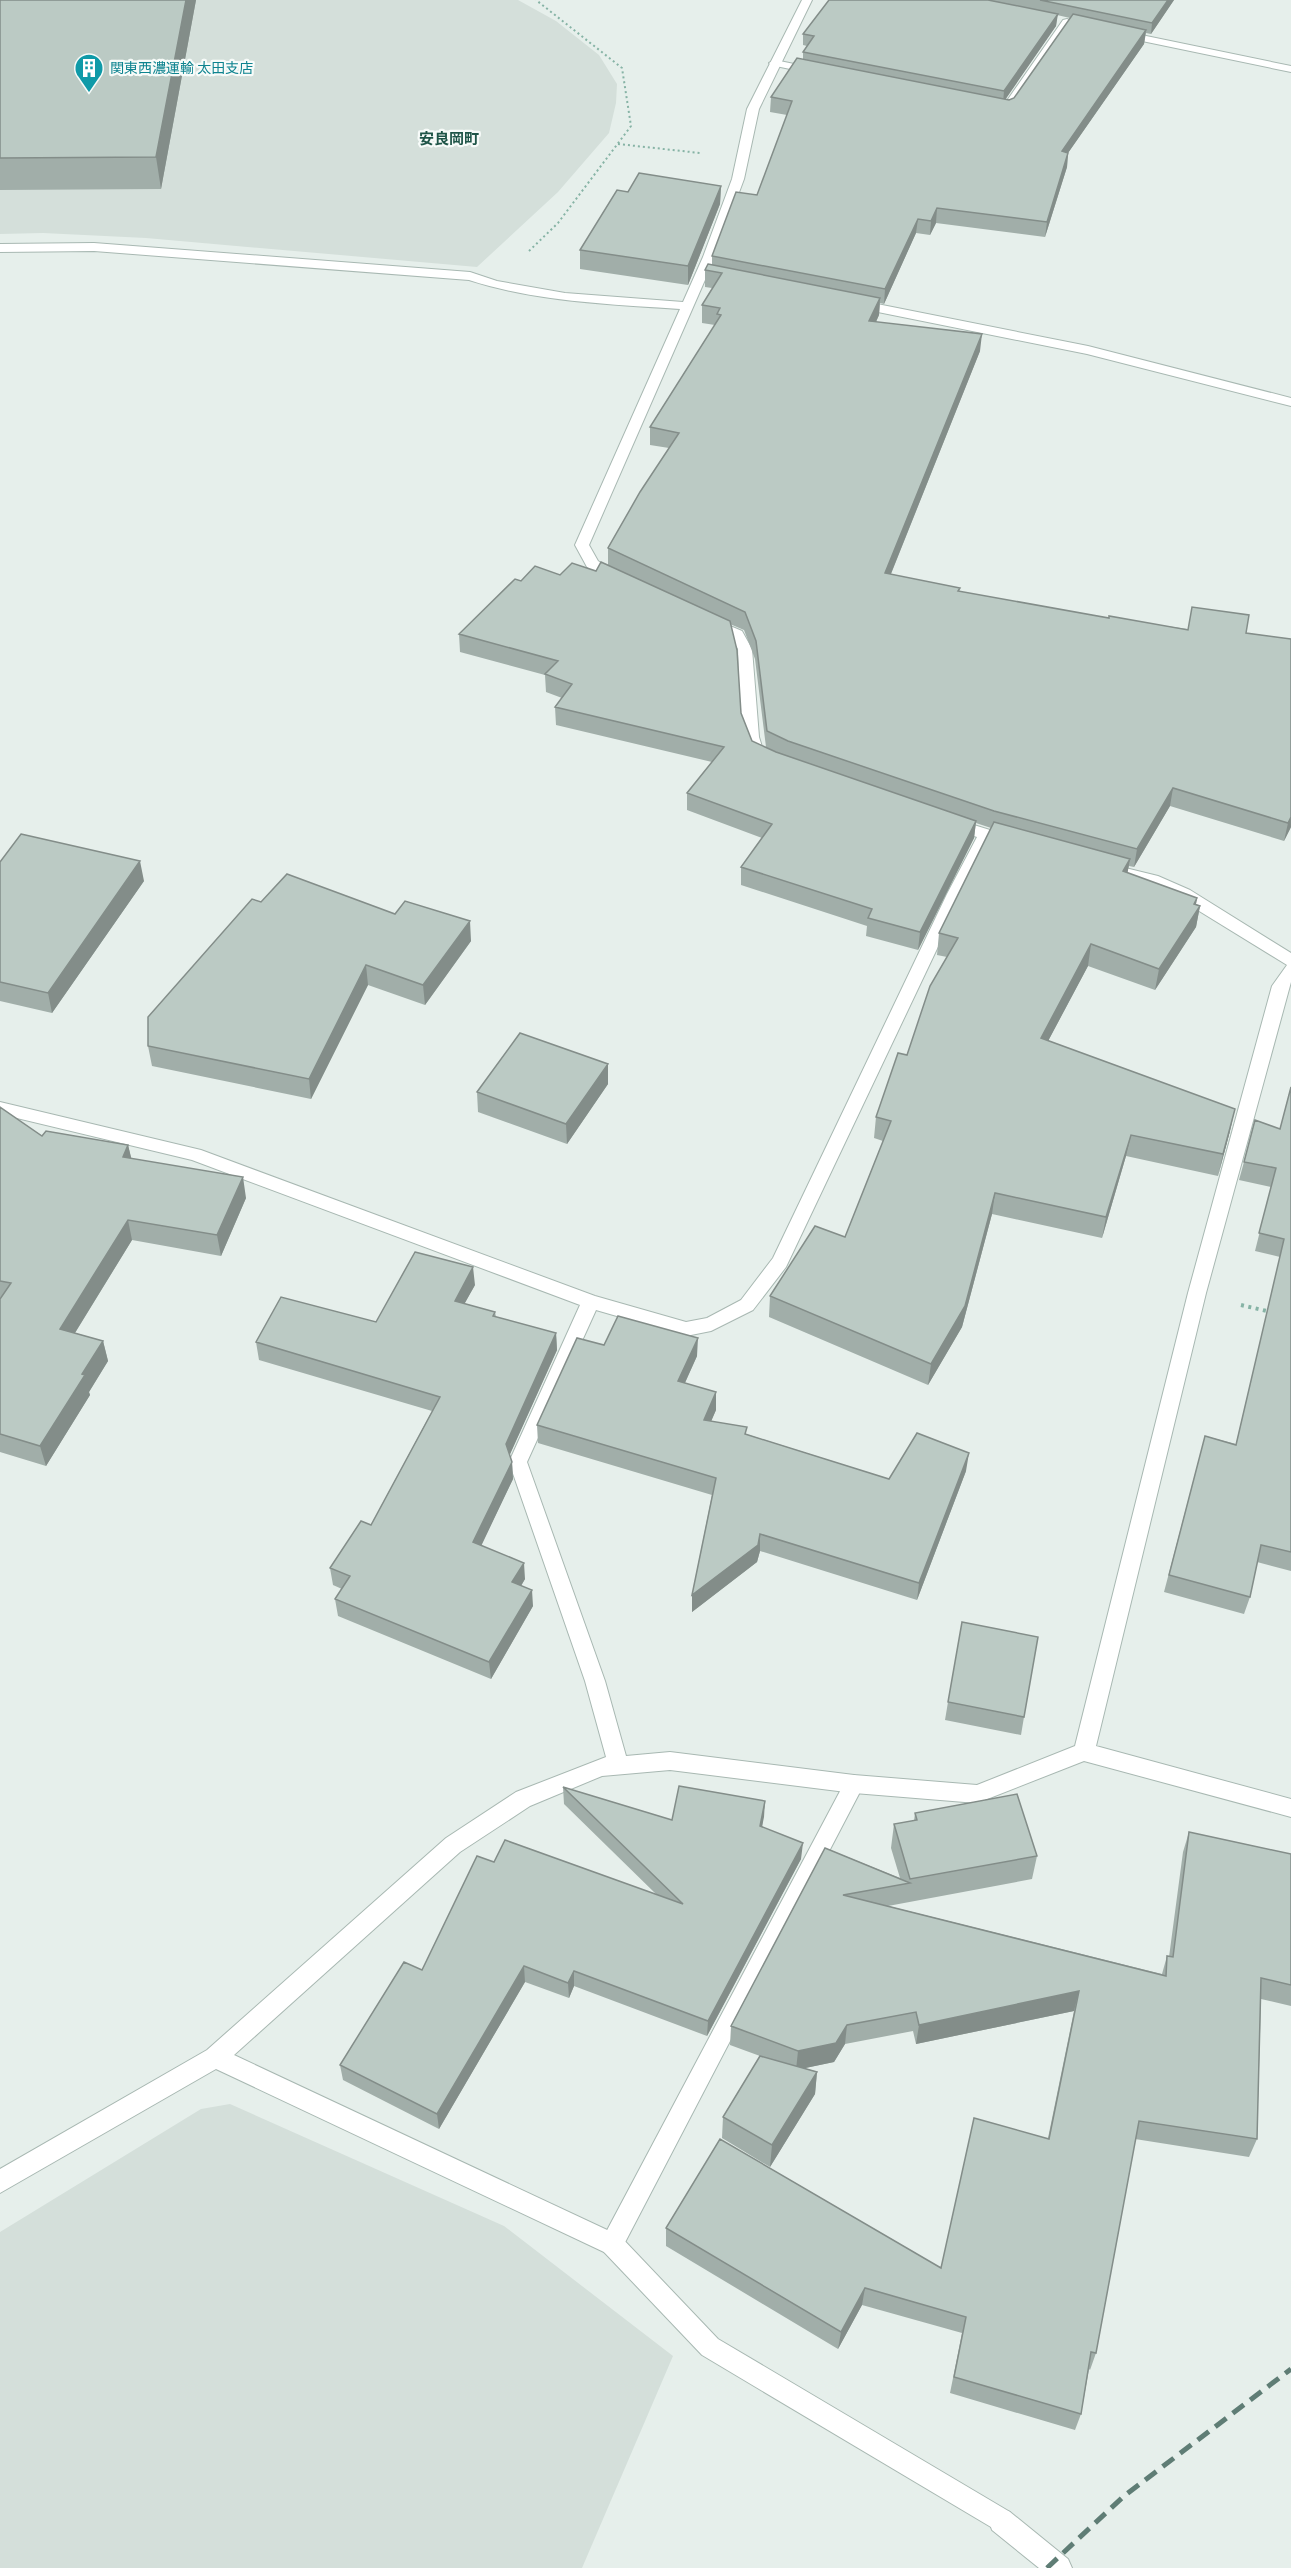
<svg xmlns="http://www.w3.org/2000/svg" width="1291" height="2568" font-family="'Roboto Condensed','Noto Sans JP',sans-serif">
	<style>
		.built { fill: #d4dfda }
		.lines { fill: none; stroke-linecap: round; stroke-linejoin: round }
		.lane-casing { stroke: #a8b8b2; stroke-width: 2 }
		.street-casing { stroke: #a8b8b2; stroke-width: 2 }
		.path-far1 { stroke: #86b3a5; stroke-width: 2; stroke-dasharray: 2 3; stroke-linecap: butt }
		.path { stroke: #86b3a5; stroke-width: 4; stroke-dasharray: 3 4.5; stroke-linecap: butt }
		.lane { fill: #fff; fill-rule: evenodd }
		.street { fill: #fff; fill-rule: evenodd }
		.rail { stroke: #5f7d75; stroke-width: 5; stroke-dasharray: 14 8; stroke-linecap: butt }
		.wall { fill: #a1aea9; fill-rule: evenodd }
		.shaded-wall { fill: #838d89 }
		.building { fill: #bbcac4; stroke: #838d89; stroke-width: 1.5 }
		.labels { text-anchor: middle; stroke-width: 4.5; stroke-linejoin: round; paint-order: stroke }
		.far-culture-label { font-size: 14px; fill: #0d838f; stroke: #f7fbf9; text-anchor: start }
		.far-quarter-label { font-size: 15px; font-weight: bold; fill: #1f5548; stroke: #f7fbf9 }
	</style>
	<rect width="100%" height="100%" fill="#e6efeb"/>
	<path class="built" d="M0 0H518L556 21 599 55 617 84 616 103 609 133 558 192 477 267 146 238 43 233 0 234Z
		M230 2104 504 2226 673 2356 582 2568H0V2232L201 2109Z"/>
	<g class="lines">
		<g class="lane-casing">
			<path id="lane" d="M1067 19 1073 22 1011 111 993 109V105H1004L1063 20Z
				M1122 31 1291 66V72L1118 36V32Z
				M775 60 818 69 820 71 814 74 771 65 769 63Z
				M854 1775 861 1778 864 1784 861 1790 620 2252 612 2256 604 2252 600 2244 604 2236 847 1778Z
				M1001 2509 1010 2512 1068 2559 1072 2568H1039L992 2530 989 2521 992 2512Z"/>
		</g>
		<g class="street-casing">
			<path id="street" d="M802 0H812L759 109 744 179 715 257 589 545 598 561 623 577 625 580 623 583H613L587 567 575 545 680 309C609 304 537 302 469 280L94 251 0 252V244L94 243 470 272 497 281 565 293 683 302 703 257 732 179 747 109Z
				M857 300 1088 346 1291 398V406L1087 354 853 307 851 304 853 301Z
				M711 618 742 631 752 649 759 737 763 750 775 757 772 760C766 762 755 760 751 755 739 741 739 670 738 649L731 637 706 625 704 622 706 619Z
				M951 818 1016 838 1018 842 1010 847 991 841 963 894 786 1267 753 1310 711 1331 686 1336 596 1310 527 1462 605 1681 626 1756 670 1752 854 1775 977 1785 1075 1746 1188 1293 1272 986 1287 965 1178 898 1147 884 1103 873 1101 869 1103 865 1109 864 1158 876 1190 890 1291 953V982L1206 1293 1096 1746 1291 1799V1817L1084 1761 977 1803 854 1793 670 1770 602 1776 530 1806 460 1852 234 2055 620 2236 718 2339 1010 2512 1013 2521 1010 2530 1001 2533 702 2355 604 2252 216 2069 0 2193V2169L207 2050 446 1838 516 1792 606 1757 585 1681 509 1462 580 1305 192 1160 0 1114V1102L201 1150 595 1296 686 1322 707 1318 741 1300 773 1258 947 894 977 837 946 827 943 823Z"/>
		</g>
		<path class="path-far1" d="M618 144 700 153
			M529 251 558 223 631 126 622 68 536 0"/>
		<path class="path" d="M1241 1305 1271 1312"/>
		<use href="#lane" class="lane"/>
		<use href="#street" class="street"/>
		<path class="rail" d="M1047 2568 1124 2496 1291 2369"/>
	</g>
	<path class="wall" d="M0 0H196L161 189 0 190Z
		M829 0H1174L1151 34 1146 33 1144 44 1068 153 1067 167 1045 237 936 223 930 235 916 233 884 304 880 303 879 315 876 322 980 351 891 574 959 592 1109 618 1188 629 1246 633 1291 639V827L1284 841 1170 806 1134 867 1129 866 1127 873 1197 898 1196 904 1200 906 1196 927 1155 990 1088 966 1048 1041 1230 1131 1218 1176 1126 1156 1102 1238 992 1214 962 1327 928 1385 769 1317 770 1296 845 1237 883 1141 874 1138 876 1117 907 1055 947 957 937 955 939 933 991 828 976 823 974 838 918 950 866 936 867 926 741 885V867L762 838 687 810V793L712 762 556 725 555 707 562 698 546 692 545 675 460 652 459 634 521 581 596 571 608 565V548L669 448 650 445V427L715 325 702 323V305L712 288 705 287V270L712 265V256L757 195 787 115 770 112 771 97 803 60V52L807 46 803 45V34ZM1057 15 1070 18 1014 98 1009 100 1005 99 1056 26ZM730 624 744 630 755 659 766 747 752 741 741 713Z
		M721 186 720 204 688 285 580 269V250Z
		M0 862 144 881 52 1013 0 1001Z
		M261 902 471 941 425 1005 368 985 311 1099 152 1066 148 1046Z
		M608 1064V1084L567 1144 478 1112 477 1092Z
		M1291 1086V1571L1257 1562 1250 1597 1244 1614 1164 1592 1205 1436 1236 1444 1280 1257 1255 1251 1271 1187 1239 1180 1244 1162 1280 1129Z
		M0 1107 42 1136 128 1145 131 1158 246 1198 221 1256 132 1240 75 1333 103 1341 108 1361 89 1392 90 1395 46 1466 0 1452Z
		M475 1285 464 1304 495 1312 496 1317 556 1333 557 1350 509 1456 512 1462 513 1479 481 1545 525 1579 521 1586 533 1606 491 1679 338 1616 335 1599 342 1589 333 1585 330 1568 371 1525 432 1411 259 1360 256 1342 376 1322Z
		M604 1345 697 1356 685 1383 716 1410 711 1421 746 1434 889 1479 966 1471 917 1600 760 1551 757 1562 692 1612V1595L712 1495 538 1443 537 1425Z
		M948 1702 1024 1717 1021 1735 945 1720Z
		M563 1787 672 1820 765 1801 762 1827 801 1859 707 2036 574 1986 569 1998 525 1982 439 2129 343 2080 340 2065 422 1970 494 1862 657 1895 564 1804Z
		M915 1813 1037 1856 1032 1879 888 1906 1162 1974 1167 1956 1169 1957 1183 1852 1189 1832 1291 1854V2006L1261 1999 1257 2139 1249 2157 1135 2139 1096 2353 1090 2370 1089 2369 1081 2414 1075 2430 950 2393 962 2333 862 2305 838 2349 666 2246V2228L941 2268 1048 2138 1074 2011 916 2044 913 2031 845 2044 834 2062 805 2068 817 2072 815 2094 770 2167 722 2138 723 2117 760 2056 730 2045 731 2026 825 1848 900 1878 891 1848 894 1824 914 1821Z"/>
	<path class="shaded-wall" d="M186 0H196L161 189 156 157Z
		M1168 0H1174L1151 34 1152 23Z
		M1058 14 1056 26 1003 103 1004 91Z
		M1146 30 1144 44 1068 153 1067 167 1045 237 1047 222 1062 151Z
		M721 186 720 204 688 285V266Z
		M937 208 936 223 930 235 931 221Z
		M918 219 916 233 884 304 885 289Z
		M880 298 879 315 868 339 869 321Z
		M982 334 980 351 884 591 885 573Z
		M1173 788 1170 806 1134 867 1137 849Z
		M1291 817V827L1284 841 1288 823Z
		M976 821 974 838 918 950 920 932Z
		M1130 859 1126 881 1123 871Z
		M140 861 144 881 52 1013 48 993Z
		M1197 898 1194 916 1200 906 1196 927 1155 990 1159 969Z
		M470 921 471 941 425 1005 423 985Z
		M1091 944 1088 966 1038 1060 1041 1038Z
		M366 965 368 985 311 1099 309 1079Z
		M608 1064V1084L567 1144 566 1124Z
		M1235 1109 1230 1131 1218 1176 1223 1154Z
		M1131 1135 1126 1156 1102 1238 1106 1217Z
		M128 1145 133 1165 123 1157Z
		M243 1177 246 1198 221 1256 217 1235Z
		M995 1193 992 1214 962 1327 928 1385 931 1364Z
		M128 1220 132 1240 65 1349 60 1329Z
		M473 1267 475 1285 456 1319 455 1301Z
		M556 1333 557 1350 507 1461 506 1444Z
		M698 1338 697 1356 678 1398V1381Z
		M103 1341 108 1361 89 1392 90 1395 46 1466 40 1446 82 1374Z
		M716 1392V1410L704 1438V1420Z
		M969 1453 966 1471 917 1600 919 1583Z
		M512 1462 513 1479 475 1559 473 1542Z
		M760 1534V1551L757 1562 692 1612V1595Z
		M524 1563 525 1579 513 1599 512 1582Z
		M532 1590 533 1606 491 1679 489 1662Z
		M765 1801 764 1817 759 1842 760 1826Z
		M803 1843 801 1859 707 2036 708 2021Z
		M524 1966 525 1982 439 2129 437 2114Z
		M574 1971V1986L569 1998 568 1983Z
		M1079 1991 1074 2011 916 2044 919 2025Z
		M847 2025 845 2044 834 2062 796 2070 798 2051Z
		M817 2072 815 2094 770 2167 772 2145Z
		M865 2288 862 2305 838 2349 841 2332Z"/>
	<path class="building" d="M0 0H186L156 157 0 158Z
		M829 0H988L1058 14 1004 91 803 52 814 36 803 34Z
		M1040 0H1168L1152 23Z
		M1073 14 1146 30 1062 151 1068 153 1047 222 937 208 931 221 918 219 885 289 712 256 736 192 757 195 792 101 771 97 797 58 1009 100 1014 98Z
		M639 173 721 186 688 266 580 250 617 190 628 192Z
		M708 264 880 298 869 321 982 334 885 573 960 588 958 591 1109 618V616L1188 630 1192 607 1249 615 1246 633 1291 639V817L1288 823 1173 788 1137 849 994 811 788 741 767 731 756 641 745 612 608 548 640 492 679 433 650 427 721 315 717 314 720 308 702 305 722 273 705 270Z
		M601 562 730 621 737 650 741 713 752 741 776 752 976 821 920 932 868 918 872 909 741 867 772 824 687 793 724 747 555 707 572 684 545 674 558 661 459 634 515 579 521 581 535 566 560 575 572 563 596 571Z
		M994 822 1130 859 1123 871 1197 898 1194 904 1200 906 1159 969 1091 944 1041 1038 1235 1109 1223 1154 1131 1135 1106 1217 995 1193 965 1306 931 1364 770 1296 815 1226 845 1237 891 1121 876 1117 898 1053 907 1055 930 986 958 938 939 933Z
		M21 834 140 861 48 993 0 982V862Z
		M287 874 395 914 405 901 470 921 423 985 366 965 309 1079 148 1046V1017L252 899 261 902Z
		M520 1033 608 1064 566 1124 477 1092Z
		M1291 1087V1552L1261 1545 1250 1597 1169 1575 1205 1436 1236 1445 1284 1239 1259 1233 1276 1168 1244 1162 1255 1120 1280 1129Z
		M0 1107 42 1136 46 1131 128 1145 123 1157 243 1177 217 1235 128 1220 60 1329 103 1341 82 1374 85 1375 40 1446 0 1434V1299L11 1283 0 1281Z
		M415 1252 473 1267 455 1301 495 1312 493 1316 556 1333 506 1444 512 1462 473 1542 524 1563 512 1582 532 1590 489 1662 335 1599 350 1576 330 1568 361 1521 371 1525 440 1397 256 1342 281 1297 376 1322Z
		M618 1316 698 1338 678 1381 716 1392 704 1420 747 1427 745 1434 889 1479 917 1433 969 1453 919 1583 760 1534 758 1545 692 1595 716 1478 537 1425 577 1338 604 1345Z
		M962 1622 1038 1637 1024 1717 948 1702Z
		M679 1786 765 1801 760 1826 803 1843 708 2021 574 1971 568 1983 524 1966 437 2114 340 2065 404 1962 422 1970 477 1856 494 1862 505 1840 683 1904 563 1787 672 1820Z
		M1017 1794 1037 1856 910 1879 894 1824 917 1820 915 1813Z
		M1189 1832 1291 1854V1985L1261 1978 1257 2139 1139 2121 1096 2353 1091 2352 1081 2414 954 2377 966 2317 865 2288 841 2332 666 2228 720 2139 941 2268 974 2118 1049 2139 1079 1991 919 2025 916 2012 847 2025 836 2043 798 2051 731 2026 825 1848 910 1883 843 1895 1166 1976 1167 1956 1173 1957Z
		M760 2056 817 2072 772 2145 723 2117Z"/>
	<defs>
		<g id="building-pin" transform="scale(1.5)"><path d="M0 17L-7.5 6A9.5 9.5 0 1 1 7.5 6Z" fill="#0f9aa8" stroke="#f7fbf9"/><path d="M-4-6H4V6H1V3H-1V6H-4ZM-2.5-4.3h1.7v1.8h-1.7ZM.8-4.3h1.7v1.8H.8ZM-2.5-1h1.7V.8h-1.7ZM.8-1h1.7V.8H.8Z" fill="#fff"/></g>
	</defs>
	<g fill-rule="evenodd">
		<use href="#building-pin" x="89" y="68"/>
	</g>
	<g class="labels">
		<g class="far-culture-label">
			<text x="110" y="73">関東西濃運輸 太田支店</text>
		</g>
		<g class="far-quarter-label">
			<text x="449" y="144">安良岡町</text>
		</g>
	</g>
</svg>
